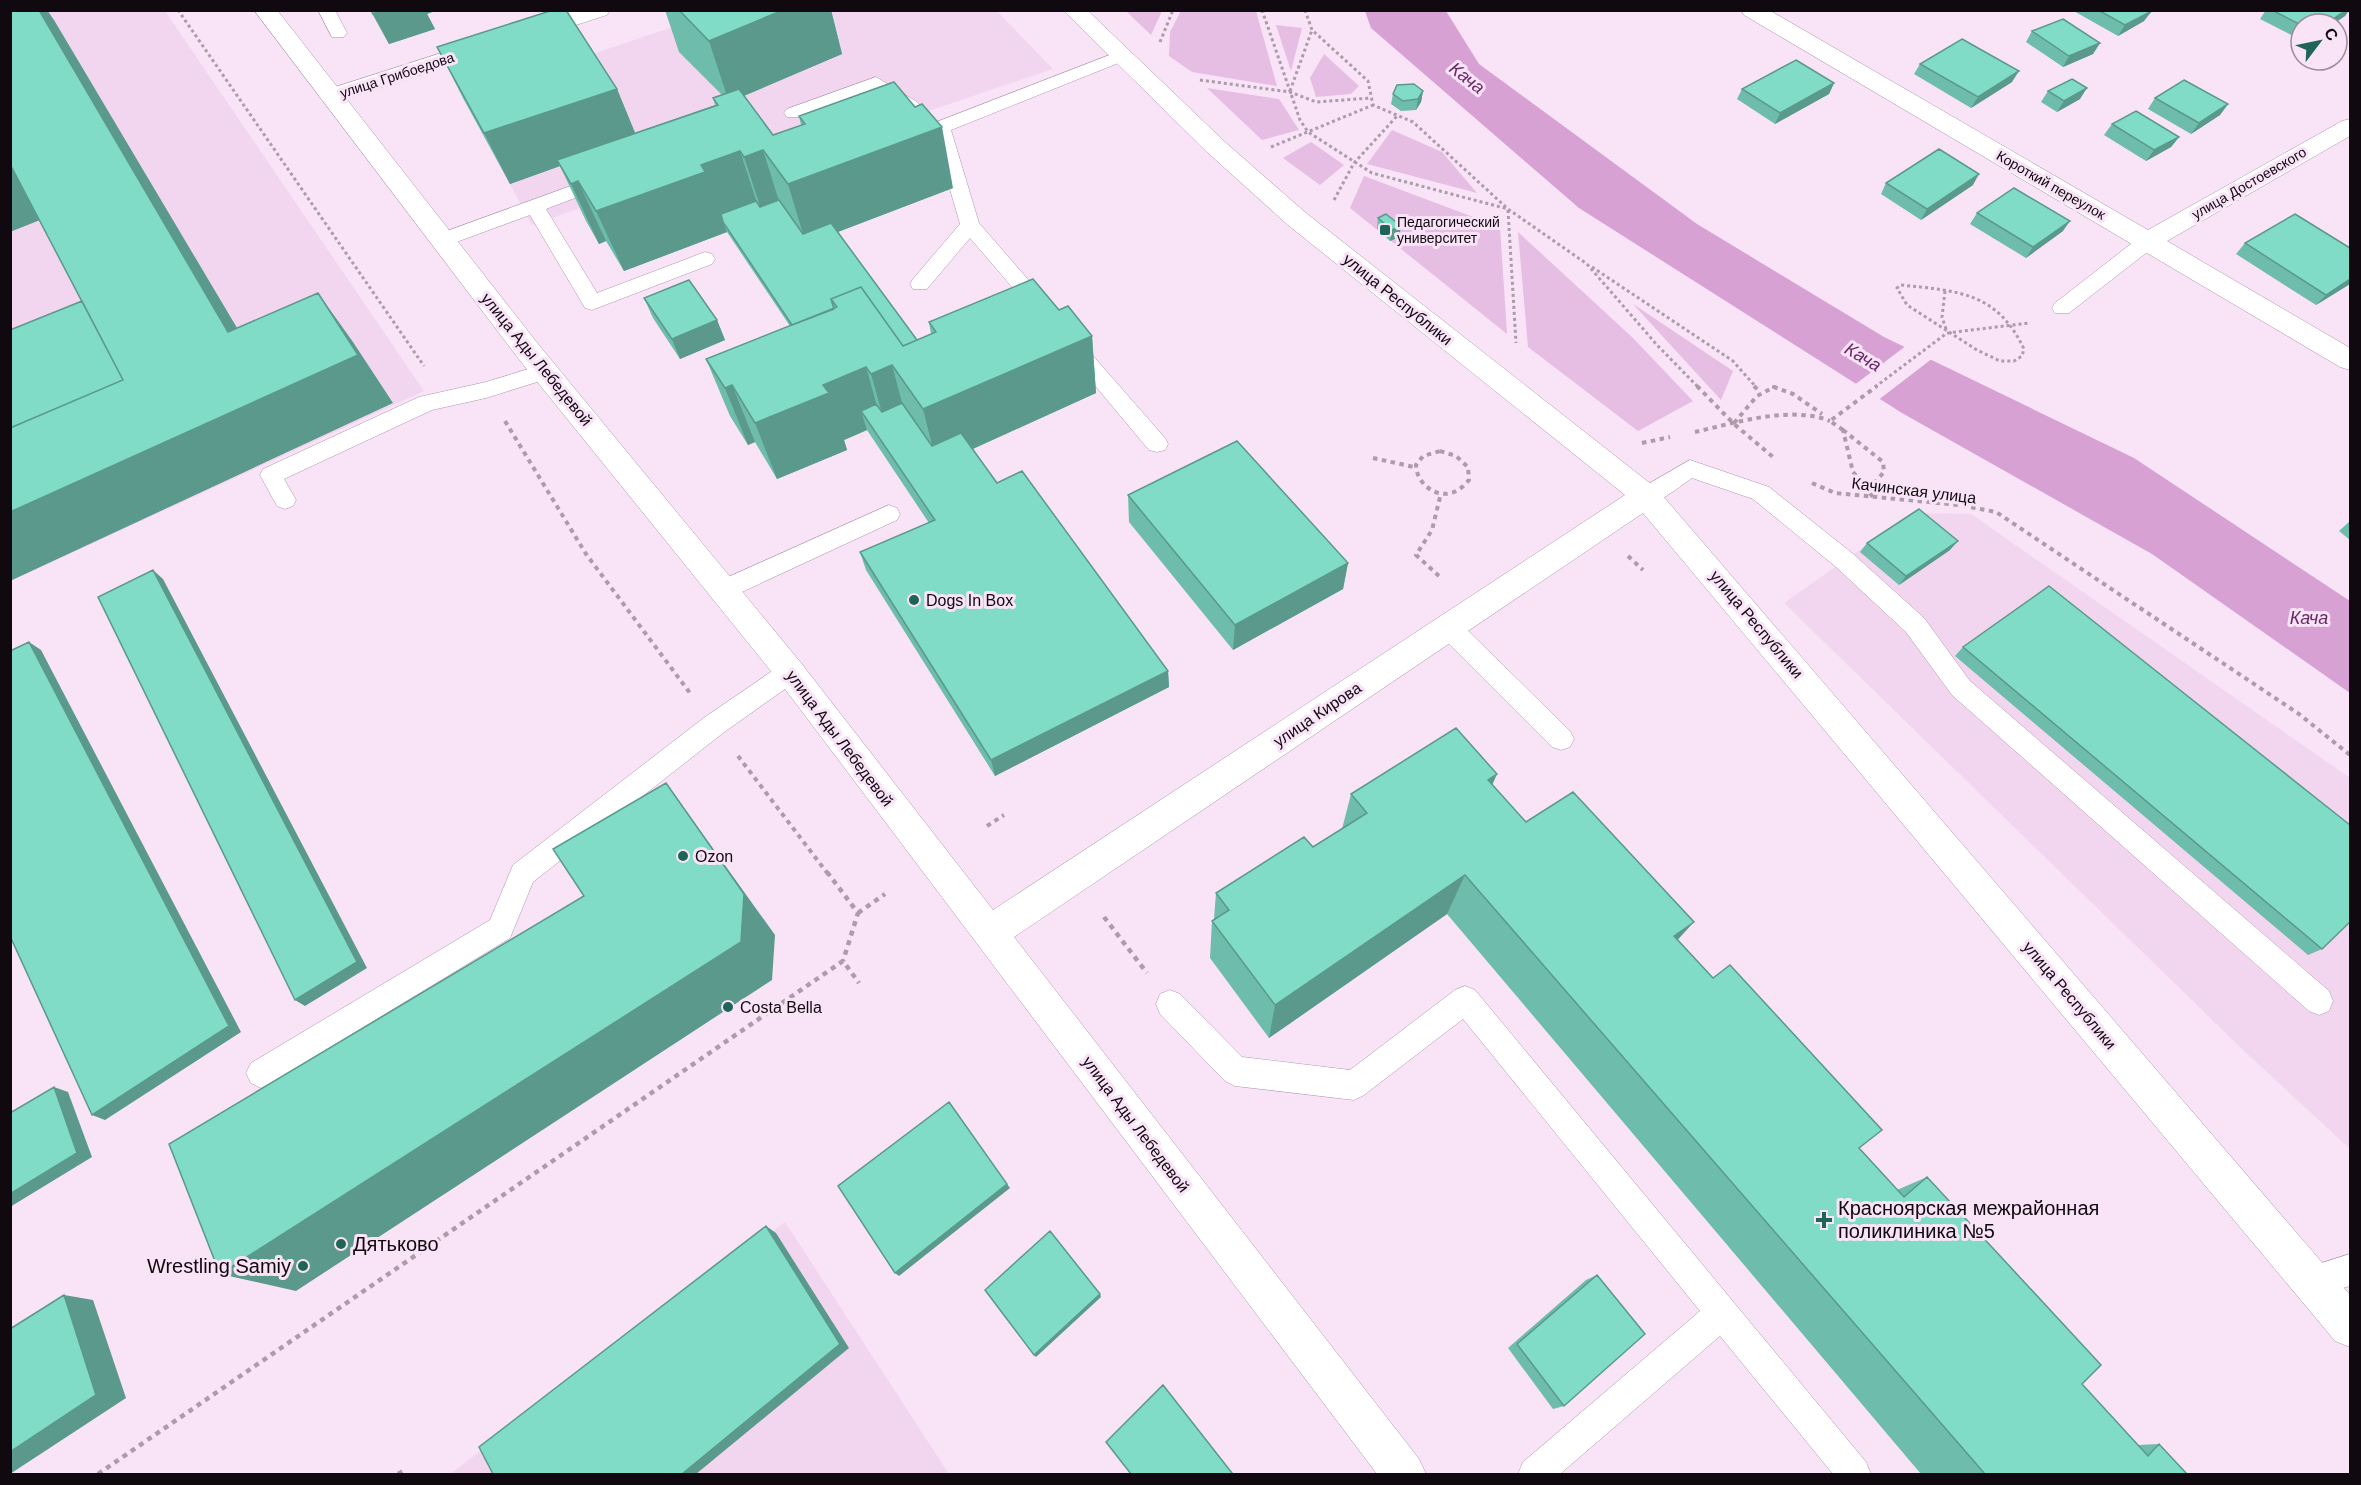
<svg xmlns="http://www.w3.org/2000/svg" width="2361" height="1485" font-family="Arial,sans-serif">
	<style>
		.built { fill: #f2d6f0 }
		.green { fill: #e6bde3 }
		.water { fill: #d7a1d3 }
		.pier { fill: #f9e3f7 }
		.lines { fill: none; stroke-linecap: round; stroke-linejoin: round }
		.lane-casing { stroke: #ac96aa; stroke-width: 1 }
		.street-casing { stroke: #ac96aa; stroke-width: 1 }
		.secondary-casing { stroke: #ac96aa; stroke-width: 1 }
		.path-far2 { stroke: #ac9bab; stroke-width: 3; stroke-dasharray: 3 3; stroke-linecap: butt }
		.path-far1 { stroke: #ac9bab; stroke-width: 4; stroke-dasharray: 4.5 4.5; stroke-linecap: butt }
		.path { stroke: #ac9bab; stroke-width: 4.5; stroke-dasharray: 5 5; stroke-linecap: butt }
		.lane { fill: #fff; fill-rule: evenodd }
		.street { fill: #fff; fill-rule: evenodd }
		.secondary { fill: #fff; fill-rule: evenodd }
		.wall { fill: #6ebcab }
		.shaded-wall { fill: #5a998b }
		.building { fill: #80dbc7; stroke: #5a998b; stroke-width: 1.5 }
		.poi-dot { fill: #1e6457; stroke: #f9e3f7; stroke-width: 2 }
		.labels { text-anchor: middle; stroke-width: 6; stroke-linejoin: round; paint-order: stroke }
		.far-street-label { font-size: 14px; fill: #100910; stroke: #f9e3f7 }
		.far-poi-label { font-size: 14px; fill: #100910; stroke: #f9e3f7; text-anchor: start }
		.street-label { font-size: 16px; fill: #100910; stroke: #f9e3f7 }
		.poi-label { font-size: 16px; fill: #100910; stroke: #f9e3f7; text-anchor: start }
		.water-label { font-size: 18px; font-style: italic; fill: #692967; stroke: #f9e3f7 }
		.near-poi-label { font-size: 20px; fill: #100910; stroke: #f9e3f7; text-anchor: start }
	</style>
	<rect width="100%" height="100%" fill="#f9e3f7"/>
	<path class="built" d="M723 10 997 11 1053 69 893 123 877 102 532 225 463 98Z
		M10 11H165L424 391 11 581Z
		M1912 513 1971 514 2350 778V1149L2242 1049 1784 603Z
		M785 1222 949 1474H450Z"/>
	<path class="green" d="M1126 11H1162L1151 35Z
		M1181 11H1256L1277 86 1192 72 1169 56 1170 32Z
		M1276 25 1302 28 1291 71Z
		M1324 54 1359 86 1351 94 1316 97 1310 78Z
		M1207 88 1279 99 1299 130 1262 140Z
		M1392 130 1442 152 1477 193 1367 164Z
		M1311 142 1344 165 1320 185 1283 158Z
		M1364 176 1500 227 1507 334 1350 208Z
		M1518 232 1633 338 1693 401 1638 431 1528 347Z
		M1633 304 1733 371 1721 400Z"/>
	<path class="water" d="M1365 11H1446L1479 64 1697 224 1884 337 2134 458 2350 601V693L2152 554 1902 413 1579 208 1371 28Z"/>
	<path class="pier" d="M1907 345 1933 358 1877 401 1853 386Z"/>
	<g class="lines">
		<g class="lane-casing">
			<path id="lane" d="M318 10H335L347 33 344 37H332Z
				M1120 51 1129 56 1126 60 951 130 979 223 1051 306 1054 311 1051 316 1044 318 1037 316 970 238 927 289H913L910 284 913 279 960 224 932 127 934 123Z
				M876 77 917 102 920 106 917 110H905L874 89 799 117H787L784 113 787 109Z
				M604 174 611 176 614 180 611 184 546 209 597 293 705 252 712 254 715 259 712 264 592 310 585 308 530 215 443 247 436 245 433 240 436 235Z
				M2148 234 2155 236 2158 241 2155 246 2069 313H2055L2052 308 2055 303 2141 236Z
				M1073 339 1080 341 1165 438 1168 444 1165 450 1157 452 1149 450 1066 351 1063 346 1066 341Z
				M545 364 553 367 556 372 553 377 486 398 432 410 284 479 296 500 293 506 285 509 277 506 260 475 263 469 419 397 486 382Z
				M1690 460 1769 487 1852 553 1924 618 1970 681 2329 991 2333 1001 2329 1011 2319 1015 2309 1011 1952 695 1906 632 1836 567 1753 499 1692 478C1677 488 1656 508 1638 502L1635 496 1638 490Z
				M889 505 897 508 900 514 897 520 731 597 723 600 715 597 711 590 715 583Z
				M1448 617 1457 620 1570 731 1574 739 1570 747 1561 750 1552 747 1439 634 1436 627 1439 620Z
				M790 662 799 665 802 672 799 679 723 733 533 882 510 938 271 1083 261 1088 251 1083 246 1073 251 1063 490 920 513 865 705 717 781 665Z
				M1465 986 1475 990 1866 1462 1871 1474H1833L1720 1336 1560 1474H1518L1523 1462 1700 1311 1463 1019 1364 1095 1354 1100 1235 1086 1225 1081 1160 1014 1156 1004 1160 994 1170 990 1180 994 1242 1057 1350 1070 1455 990Z
				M2350 1254V1286L2311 1297 2300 1292 2295 1281 2300 1270Z"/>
		</g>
		<g class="street-casing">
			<path id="street" d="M575 10H610L607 15 339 101 331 103 323 101 319 96 323 91Z
				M1741 10H1769L2148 230 2342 121 2350 119V136L2167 241 2350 348V370L2340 367 1744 15Z"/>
		</g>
		<g class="secondary-casing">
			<path id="secondary" d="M254 10H277L538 344 801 663 993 910 1625 495 1288 225 1207 152 1063 10H1087L1225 142 1306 213 1656 488 2350 1295V1347L2335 1341 1643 513 1014 937 1419 1459 1426 1474H1377L779 681 518 358Z"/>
		</g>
		<path class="path-far2" d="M178 10 424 366
			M1262 10 1300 120 1308 132 1372 173 1508 209
			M1305 10 1312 30 1368 81 1373 105 1413 122 1508 209 1587 264 1657 345 1698 387
			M1160 42 1173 10
			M1200 80 1290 92 1316 102 1371 98
			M1290 91 1312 30
			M1271 147 1373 105
			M1334 200 1354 163 1398 115
			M1508 210 1516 343
			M1592 267 1733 361 1756 387
			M1901 285C1958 291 1997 292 2024 349L2022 356 2014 361H2000L1977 350 1907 305 1897 288Z
			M1945 291 1942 317 1947 332
			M1772 387H1777
			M1875 387 1947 333 2029 323"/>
		<path class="path-far1" d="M1697 386 1734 424 1773 457
			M1754 386 1759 391
			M505 421 586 554 690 693
			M1734 423 1757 396 1774 387 1793 394 1822 414
			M1843 430 1830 421 1877 386
			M1843 430 1883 462 1884 472 1876 481 1873 497 1853 472Z
			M1695 432C1735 423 1790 405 1830 421
			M1642 443 1670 437
			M1440 451 1456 456 1468 467 1469 480C1466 483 1462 488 1458 490 1439 502 1416 484 1416 465L1423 456Z
			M1373 458 1414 467
			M1812 483 1835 493 1959 505 1996 512 2299 714 2350 755
			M1628 556 1643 570
			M1439 576 1416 555 1432 530 1441 493
			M738 756 828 874
			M987 826 1004 815"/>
		<path class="path" d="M827 872 858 913 843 961
			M858 913 885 894
			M1104 917 1147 973
			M98 1474 843 961 859 983
			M398 1474 405 1470"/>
		<use href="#lane" class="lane"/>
		<use href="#street" class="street"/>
		<use href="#secondary" class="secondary"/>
	</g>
	<path class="wall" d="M370 10H437L427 14 435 29 389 44Z
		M665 10H831L842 54 744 96 773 135 801 125 799 116 953 188 838 232 917 340 931 334 929 322 1059 310 1092 336 1096 393 973 449 997 483 1168 671 1169 687 995 776 866 570 860 552 929 523 867 430 844 440 847 450 777 479 755 442 748 445 730 416 706 359 790 326 727 232 624 271 606 241 599 244 586 221 560 166 510 184 463 98 437 47 617 89 635 133 715 105 713 98 722 95 679 52Z
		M2072 10H2151L2144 21 2118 36Z
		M2266 10H2349L2345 16 2333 24H2301V40L2260 19Z
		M2032 31 2100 43 2093 54 2063 67 2026 42Z
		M1920 64 2012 82 1971 108 1914 74Z
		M1834 83 1829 94 1775 124 1737 99 1742 89Z
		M1423 91 1421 102 1416 110 1401 111 1391 104 1393 94Z
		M2048 91 2080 99 2057 112 2041 102Z
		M2155 98 2228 104 2220 115 2191 134 2148 109Z
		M2112 124 2179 137 2171 147 2146 161 2104 135Z
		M1886 183 1973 185 1921 220 1881 194Z
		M1977 213 2063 231 2026 258 1970 224Z
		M1378 218 1401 226 1399 237 1390 241 1377 228Z
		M2245 243 2350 284 2316 305 2236 254Z
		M644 298 717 320 725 340 680 359 653 318Z
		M1128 495 1348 563 1343 589 1233 650 1129 522Z
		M2350 521V540L2339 531Z
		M1867 543 1950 550 1899 585 1860 552Z
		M1963 647 2322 949 2308 955 1955 656Z
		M1493 785 1526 822 1678 940 1859 1148 1897 1190 1927 1177 2082 1384 2138 1445 2159 1444 2187 1474H1921L1447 914 1269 1038 1210 958 1212 921 1214 919 1216 893 1313 847 1342 829 1351 794Z
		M1597 1275 1564 1406 1553 1409 1508 1348 1586 1280Z"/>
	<path class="shaded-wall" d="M39 10H47L54 20 268 380 228 332Z
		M373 10H437L427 14 435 29 389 44 373 14Z
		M783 10H831L842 54 729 102 709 41Z
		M2346 10H2349L2345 16 2333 24H2326Z
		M2152 11 2144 21 2118 36 2125 25Z
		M2100 43 2093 54 2063 67 2069 56Z
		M2019 71 2012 82 1971 108 1978 97Z
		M1834 83 1829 94 1775 124 1780 113Z
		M2087 88 2080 99 2057 112 2064 101Z
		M617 89 638 140 557 160 560 166 510 184 484 133Z
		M1423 91 1421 102 1416 110 1418 99Z
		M2228 104 2220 115 2191 134 2199 123Z
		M942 127 953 188 806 244 788 184Z
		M2179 137 2171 147 2146 161 2154 150Z
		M763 150 782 211 764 218 744 157Z
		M740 151 760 212 723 222 727 232 624 271 596 211 701 165Z
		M10 164 55 214 10 232Z
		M1979 174 1973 185 1921 220 1927 209Z
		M578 181 606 241 599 244 571 184Z
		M2070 221 2063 231 2026 258 2033 247Z
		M1401 226 1399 237 1390 241 1392 230Z
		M2350 279V284L2316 305 2326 295Z
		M318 293 353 342 393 403 10 581V512Z
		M717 320 725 340 680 359 672 339Z
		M1092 336 1096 393 937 465 923 409Z
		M892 365 907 422 887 431 871 374Z
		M866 367 882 424 861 411 867 430 844 440 847 450 777 479 755 423 823 385Z
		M732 385 755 442 748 445 725 388Z
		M1958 541 1950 550 1899 585 1906 576Z
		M1348 563 1343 589 1233 650 1235 625Z
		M153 570 163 579 367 968 305 1006 295 1000Z
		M29 642 41 650 241 1032 105 1120 92 1115Z
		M1168 671 1169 687 995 776 991 760Z
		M1497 774 1478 818 1488 780Z
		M666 783 775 935 772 980 296 1291 220 1274 741 942Z
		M1465 875 1447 914 1269 1038 1275 1005Z
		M1694 922 1660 959 1674 936Z
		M54 1087 68 1092 92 1157 10 1207V1194Z
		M1007 1184 1010 1188 899 1276 895 1273Z
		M766 1226 776 1233 849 1348 696 1474H682Z
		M1100 1294 1101 1297 1036 1357 1034 1355Z
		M64 1295 93 1300 126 1398 10 1474V1452Z"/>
	<path class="building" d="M10 10H39L228 332 318 293 358 355 10 512V428L123 380 10 164Z
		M371 10H382L373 14Z
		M553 10H566L617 89 484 133 437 47Z
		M679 10H783L709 41Z
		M2098 10H2151L2152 11 2125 25Z
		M2272 10H2346L2326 24 2301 25Z
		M2063 19 2100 43 2069 56 2032 31Z
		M1962 39 2019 71 1978 97 1920 64Z
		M1796 60 1834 83 1780 113 1742 89Z
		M2072 79 2087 88 2064 101 2048 91Z
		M2184 80 2228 104 2199 123 2155 98Z
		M894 82 915 107 922 104 942 127 788 184 763 150 744 157 740 151 701 165 705 172 596 211 578 181 571 184 557 160 718 105 713 98 739 89 773 135 805 124 799 116Z
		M1414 84 1423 91 1418 99 1403 101 1393 94 1397 85Z
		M2136 111 2179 137 2154 150 2112 124Z
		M1939 149 1979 174 1927 209 1886 183Z
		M2014 188 2070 221 2033 247 1977 213Z
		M779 200 803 234 831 223 917 340 903 346 861 287 831 299 834 309 792 325 723 222 721 214 756 201 760 207Z
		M1386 214 1401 226 1392 230 1378 218Z
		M2295 214 2350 248V279L2326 295 2245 243Z
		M1033 279 1059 310 1068 306 1092 336 923 409 892 365 871 374 866 367 823 385 829 393 755 423 732 385 725 388 706 359 837 307 831 299 861 287 903 346 936 332 929 322Z
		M689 280 717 320 672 339 644 298Z
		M82 301 123 380 10 428V330Z
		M902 403 932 446 961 433 997 483 1022 471 1168 671 991 760 860 552 935 520 861 411 876 404 882 412Z
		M1237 441 1348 563 1235 625 1128 495Z
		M1919 509 1958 541 1906 576 1867 543Z
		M153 570 357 962 295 1000 98 597Z
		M2049 586 2350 825V922L2322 949 1963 647Z
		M29 642 229 1026 92 1115 10 936V651Z
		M1456 728 1497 774 1488 780 1526 822 1573 792 1694 922 1674 936 1713 978 1730 965 1882 1130 1859 1148 1904 1197 1927 1177 2101 1365 2082 1384 2148 1456 2159 1444 2187 1474H1985L1465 875 1275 1005 1212 921 1229 910 1216 893 1304 837 1313 847 1367 813 1351 794Z
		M666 783 744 894 741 942 220 1274 169 1144 584 896 553 849Z
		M54 1087 77 1153 10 1194V1113Z
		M949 1102 1007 1184 895 1273 838 1186Z
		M766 1226 840 1344 682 1474H493L479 1447Z
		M1050 1231 1100 1294 1034 1355 985 1290Z
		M1597 1275 1645 1334 1564 1406 1517 1344Z
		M64 1295 96 1395 10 1452V1329Z
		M1163 1385 1232 1473 1230 1474H1131L1106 1442Z"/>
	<g class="poi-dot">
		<rect x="1379" y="224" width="12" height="12" rx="3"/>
		<circle cx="914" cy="600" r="6"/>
		<circle cx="683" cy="856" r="6"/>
		<circle cx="728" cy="1007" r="6"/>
		<path d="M1821 1211h6v6h6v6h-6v6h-6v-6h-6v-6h6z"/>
		<circle cx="341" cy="1244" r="6"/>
		<circle cx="303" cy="1266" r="6"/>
	</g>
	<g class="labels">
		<g class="far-street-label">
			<text transform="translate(397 75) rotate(-18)" y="5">улица Грибоедова</text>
			<text transform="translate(2249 183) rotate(-30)" y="5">улица Достоевского</text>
			<text transform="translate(2051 185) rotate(30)" y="5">Короткий переулок</text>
		</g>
		<g class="far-poi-label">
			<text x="1397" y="227">Педагогический<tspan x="1397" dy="16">университет</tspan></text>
		</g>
		<g class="street-label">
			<text transform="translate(1398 299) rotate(39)" y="6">улица Республики</text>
			<text transform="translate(537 359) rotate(51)" y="6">улица Ады Лебедевой</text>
			<text transform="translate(1914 490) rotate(7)" y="6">Качинская улица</text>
			<text transform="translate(1757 624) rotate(50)" y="6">улица Республики</text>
			<text transform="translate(1317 714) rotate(-34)" y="6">улица Кирова</text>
			<text transform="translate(840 738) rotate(53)" y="6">улица Ады Лебедевой</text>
			<text transform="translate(2070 995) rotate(50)" y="6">улица Республики</text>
			<text transform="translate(1136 1124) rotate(53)" y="6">улица Ады Лебедевой</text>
		</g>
		<g class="poi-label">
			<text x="926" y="606">Dogs In Box</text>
			<text x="695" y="862">Ozon</text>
			<text x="740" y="1013">Costa Bella</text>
		</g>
		<g class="water-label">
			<text transform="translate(1467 78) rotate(38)" y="6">Кача</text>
			<text transform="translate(1863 357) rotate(31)" y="6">Кача</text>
			<text x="2309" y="624">Кача</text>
		</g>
		<g class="near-poi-label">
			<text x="1838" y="1215">Красноярская межрайонная<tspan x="1838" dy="23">поликлиника №5</tspan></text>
			<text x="353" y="1251">Дятьково</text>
			<text x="291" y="1273" text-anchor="end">Wrestling Samiy</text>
		</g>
	</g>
	<rect width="2361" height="1485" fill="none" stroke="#100910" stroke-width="24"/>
	<g transform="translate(2319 42) rotate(58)"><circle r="28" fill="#f9e3f7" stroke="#9c8c9b" stroke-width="1.5"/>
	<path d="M0-4.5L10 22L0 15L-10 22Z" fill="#1e6457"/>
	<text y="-9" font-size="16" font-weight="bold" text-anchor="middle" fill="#100910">С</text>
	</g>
</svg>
